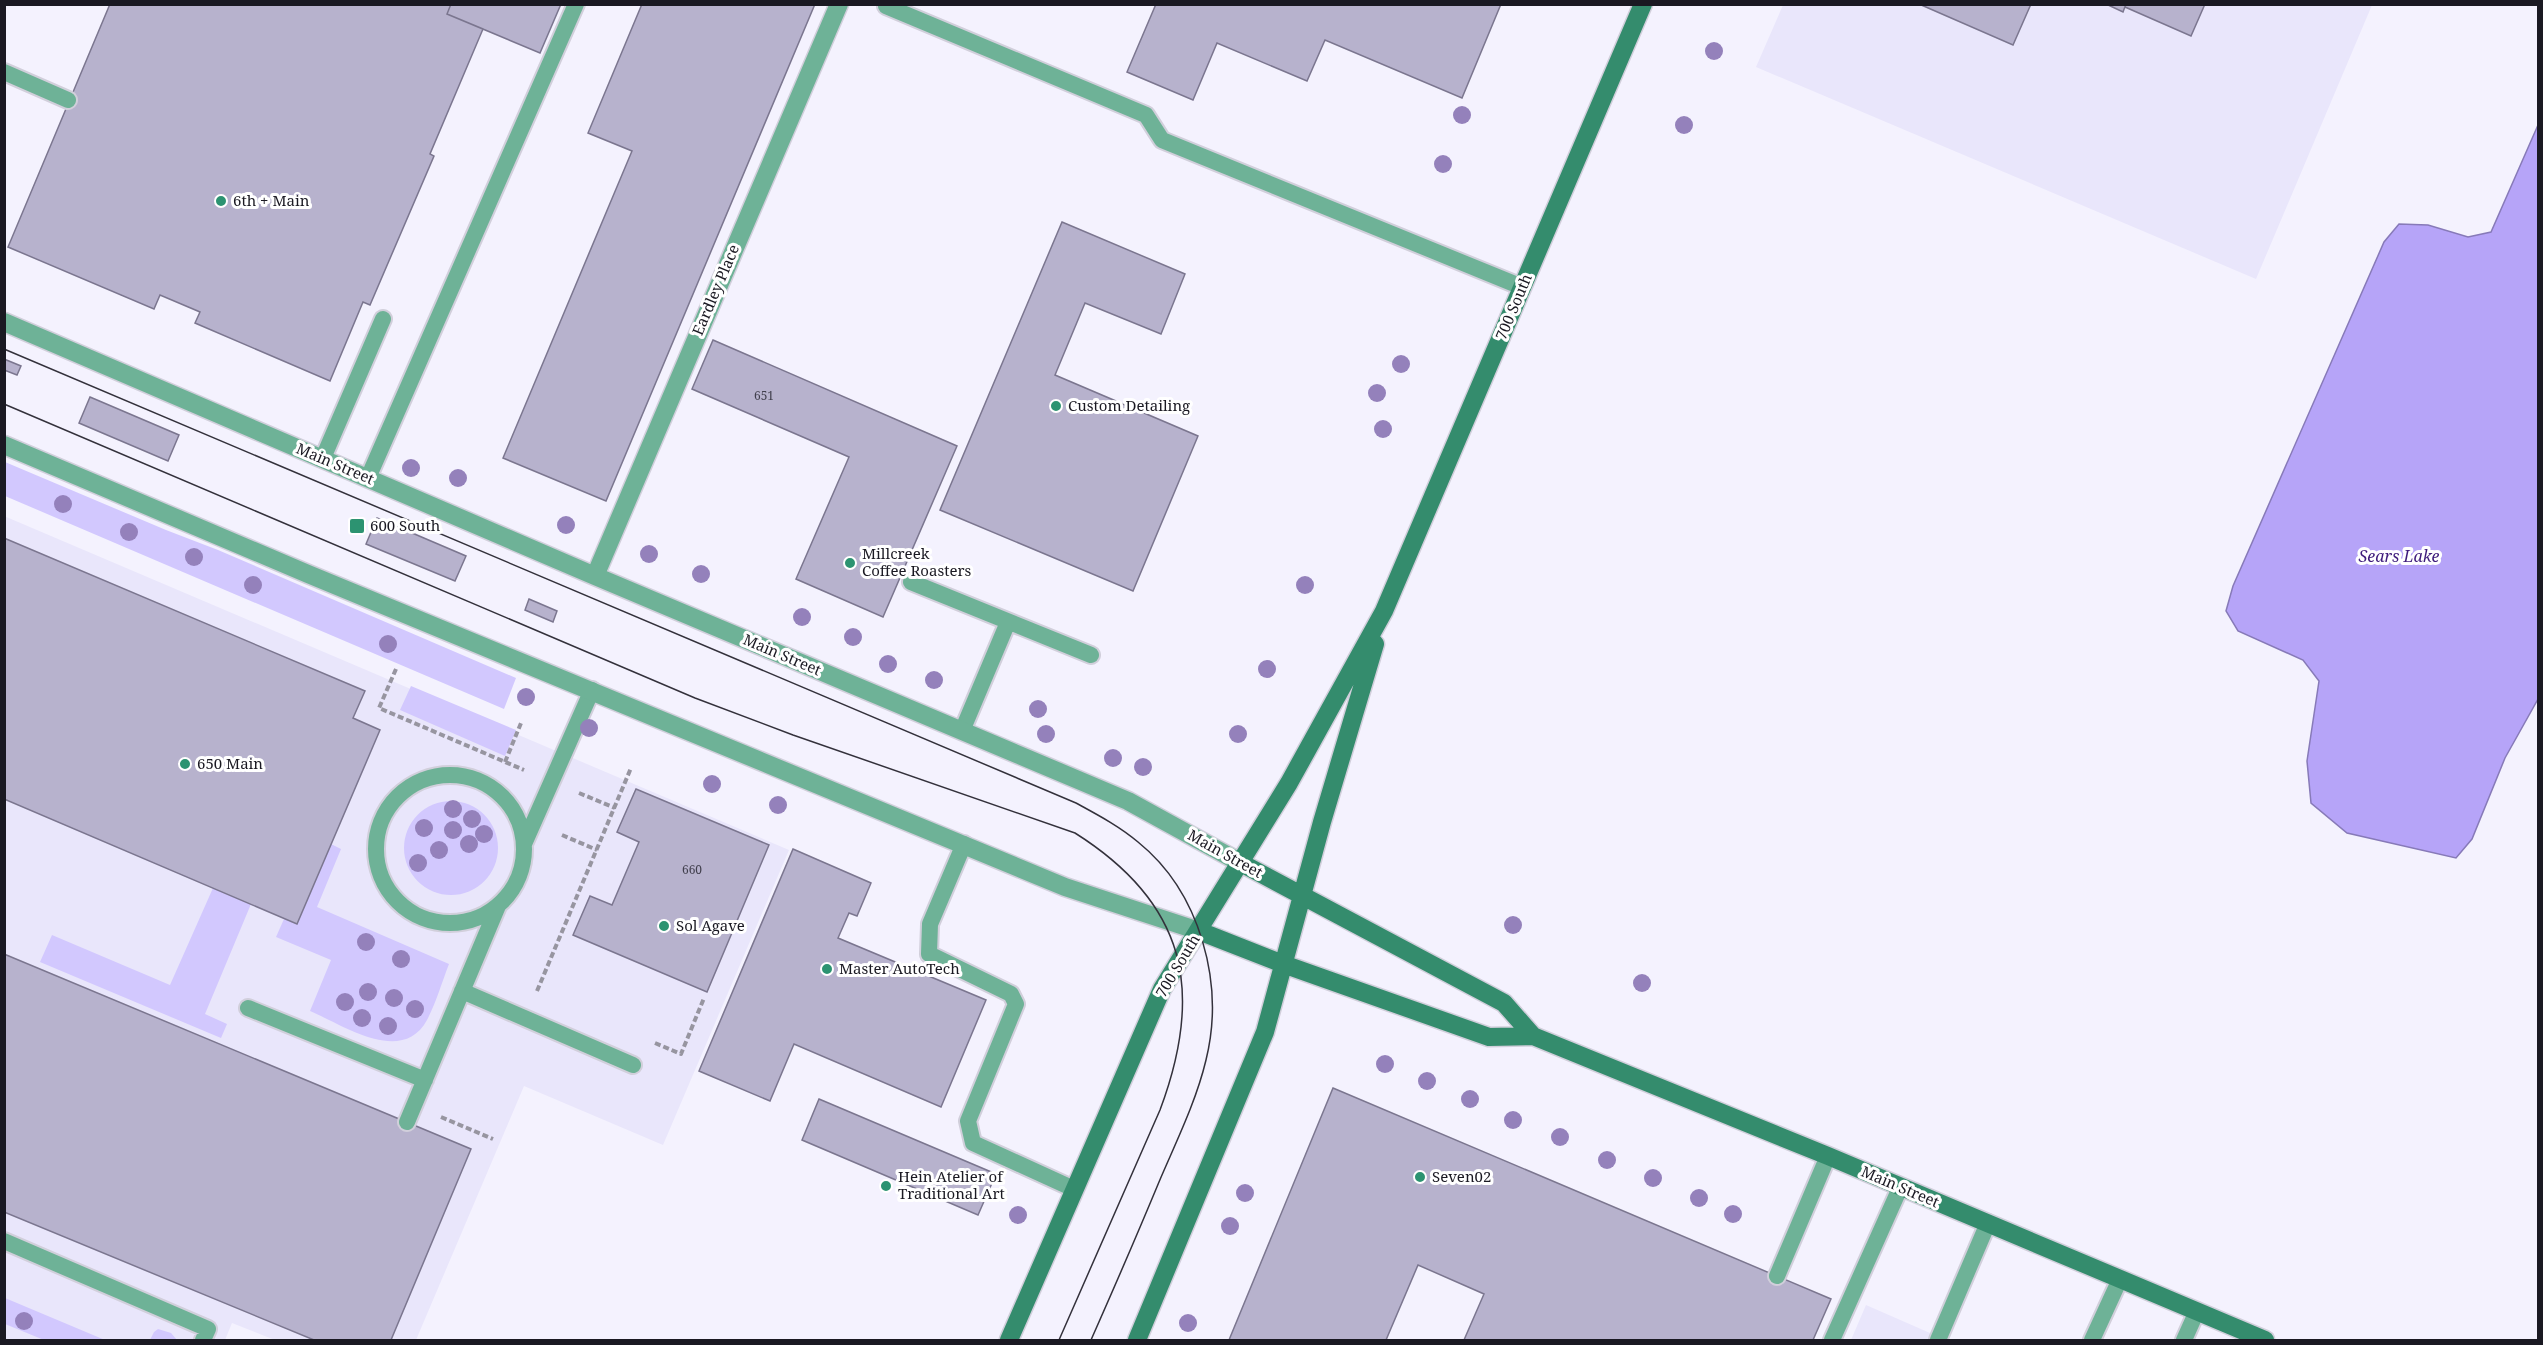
<svg xmlns="http://www.w3.org/2000/svg" width="2543" height="1345" font-family="'Noto Serif',serif">
	<style>
		.built { fill: #e9e6fb }
		.green { fill: #d2c8fe }
		.water { fill: #b6a4f8; stroke: #877ab8; stroke-width: 1.5 }
		.building { fill: #b7b2cd; stroke: #7b768f; stroke-width: 1.5 }
		.lines { fill: none; stroke-linecap: round; stroke-linejoin: round }
		.lane-casing { stroke: #d1cfdb; stroke-width: 20 }
		.street-casing { stroke: #d1cfdb; stroke-width: 21 }
		.secondary-casing { stroke: #d1cfdb; stroke-width: 21 }
		.path { stroke: #9795a0; stroke-width: 4; stroke-dasharray: 6 3; stroke-linecap: butt }
		.lane { stroke: #6eb297; stroke-width: 16 }
		.street { stroke: #6eb297; stroke-width: 18 }
		.secondary { stroke: #348c6d; stroke-width: 18 }
		.tram { stroke: #33313b; stroke-width: 1.5 }
		.tree { fill: #9481bb }
		.poi-dot { fill: #2c9371; stroke: #fff; stroke-width: 2 }
		.labels { text-anchor: middle; stroke-width: 6; stroke-linejoin: round; paint-order: stroke }
		.number-label { font-size: 12px; fill: #413f4d }
		.poi-label { font-size: 15px; fill: #1a1922; stroke: #fff; text-anchor: start }
		.street-label { font-size: 15px; fill: #1a1922; stroke: #fff }
		.water-label { font-size: 16px; font-style: italic; fill: #3e1b7b; stroke: #fff }
	</style>
	<rect width="100%" height="100%" fill="#f4f2fe"/>
	<path class="built" d="M1783 5H2372L2256 279 1756 67Z
		M4 516 789 850 663 1145 524 1086 416 1340H275L232 1323 225 1340H5Z
		M1866 1305 1946 1340H1851Z"/>
	<path class="green" d="M5 462 166 530 218 550 516 678 504 709 5 496Z
		M411 686 516 730 505 756 400 710Z
		M404 848a47 47 0 1 1 94 0a47 47 0 1 1-94 0Z
		M331 844 341 849 317 907 449 964C442 982 436 1003 427 1020 402 1066 343 1025 310 1011L331 960 276 937 284 919 297 924Z
		M213 888 251 904 205 1014 227 1024 221 1038 40 962 52 935 170 985Z
		M5 1298 105 1340H44L5 1324Z
		M158 1329 171 1333 177 1340H150L154 1332Z"/>
	<path class="water" d="M2538 125V699L2505 758 2472 839 2456 858 2347 833 2311 803 2307 761 2319 681 2303 660 2238 631 2226 611 2233 586 2384 242 2399 224 2428 225 2468 237 2491 232Z"/>
	<path class="building" d="M110 4H451L447 14 483 29 430 154 434 156 370 305 363 302 330 381 195 323 200 312 160 295 154 309 8 247Z
		M451 4H561L540 53 447 14Z
		M642 4H815L606 501 503 458 632 151 588 133Z
		M1156 4H1501L1462 98 1325 40 1307 81 1217 43 1193 100 1127 72Z
		M1919 4H2031L2013 45Z
		M2106 4H2126L2123 12Z
		M2126 4H2205L2191 36 2125 7Z
		M1062 222 1185 274 1161 334 1085 303 1055 375 1198 436 1133 591 940 510Z
		M713 340 957 446 883 617 796 579 849 457 692 389Z
		M4 359 21 366 17 375 4 370Z
		M90 397 179 435 168 461 79 423Z
		M377 518 466 556 455 581 366 544Z
		M4 538 365 691 353 718 380 730 297 924 4 799Z
		M529 599 557 611 553 622 525 610Z
		M636 789 769 845 707 992 573 935 590 896 612 905 639 842 617 832Z
		M793 849 871 883 857 916 849 913 838 938 986 1000 941 1107 794 1044 770 1101 699 1071Z
		M4 954 471 1149 391 1340H314L4 1212Z
		M1333 1088 1831 1299 1813 1340H1464L1484 1294 1418 1265 1386 1340H1229Z
		M819 1099 996 1174 978 1215 802 1140Z"/>
	<g class="lines">
		<g class="lane-casing">
			<path id="lane" d="M886 6 1146 115 1162 140 1522 287
				M4 72 68 100
				M323 458 383 319
				M368 478 576 4
				M911 582 1091 655
				M962 731 1008 622
				M376 849a74 74 0 1 1 148 0a74 74 0 1 1-148 0Z
				M524 844 592 690
				M964 844 930 924 929 954 1011 994 1016 1004 968 1121 973 1143 1074 1189
				M462 991 633 1065
				M248 1008 425 1080
				M407 1122 498 906
				M4 1241 208 1329 203 1340
				M1777 1276 1828 1156
				M1832 1340 1900 1188
				M1938 1340 1988 1223
				M2092 1340 2120 1279
				M2184 1340 2197 1311"/>
		</g>
		<g class="street-casing">
			<path id="street" d="M4 322 595 576 1128 801 1241 863
				M4 445 308 574 1065 887 1199 931
				M595 576 839 4"/>
		</g>
		<g class="secondary-casing">
			<path id="secondary" d="M1241 863 1504 1003 1533 1036
				M1199 931 1283 964 1489 1037 1533 1036 1828 1156 2265 1340
				M1009 1340 1162 989 1289 783 1384 611 1643 4
				M1137 1340 1265 1032 1322 822 1375 644"/>
		</g>
		<path class="path" d="M396 669 379 708 524 770
			M505 762 521 723
			M579 793 615 808
			M562 835 597 850
			M537 991 631 768
			M655 1043 681 1054 704 998
			M441 1117 493 1139"/>
		<use href="#lane" class="lane"/>
		<use href="#street" class="street"/>
		<use href="#secondary" class="secondary"/>
		<path class="tram" d="M4 349 1076 803C1098 815 1119 826 1138 842 1200 892 1225 983 1206 1060 1196 1102 1176 1142 1159 1182 1137 1235 1114 1288 1091 1340
			M4 404 695 698 793 735 1075 833C1186 903 1205 990 1160 1110L1059 1340"/>
	</g>
	<g class="tree">
		<circle cx="1714" cy="51" r="9"/>
		<circle cx="1462" cy="115" r="9"/>
		<circle cx="1684" cy="125" r="9"/>
		<circle cx="1443" cy="164" r="9"/>
		<circle cx="1401" cy="364" r="9"/>
		<circle cx="1377" cy="393" r="9"/>
		<circle cx="1383" cy="429" r="9"/>
		<circle cx="411" cy="468" r="9"/>
		<circle cx="458" cy="478" r="9"/>
		<circle cx="63" cy="504" r="9"/>
		<circle cx="566" cy="525" r="9"/>
		<circle cx="129" cy="532" r="9"/>
		<circle cx="649" cy="554" r="9"/>
		<circle cx="194" cy="557" r="9"/>
		<circle cx="701" cy="574" r="9"/>
		<circle cx="253" cy="585" r="9"/>
		<circle cx="1305" cy="585" r="9"/>
		<circle cx="802" cy="617" r="9"/>
		<circle cx="853" cy="637" r="9"/>
		<circle cx="388" cy="644" r="9"/>
		<circle cx="888" cy="664" r="9"/>
		<circle cx="1267" cy="669" r="9"/>
		<circle cx="934" cy="680" r="9"/>
		<circle cx="526" cy="697" r="9"/>
		<circle cx="1038" cy="709" r="9"/>
		<circle cx="589" cy="728" r="9"/>
		<circle cx="1046" cy="734" r="9"/>
		<circle cx="1238" cy="734" r="9"/>
		<circle cx="1113" cy="758" r="9"/>
		<circle cx="1143" cy="767" r="9"/>
		<circle cx="712" cy="784" r="9"/>
		<circle cx="778" cy="805" r="9"/>
		<circle cx="453" cy="809" r="9"/>
		<circle cx="472" cy="819" r="9"/>
		<circle cx="424" cy="828" r="9"/>
		<circle cx="453" cy="830" r="9"/>
		<circle cx="484" cy="834" r="9"/>
		<circle cx="469" cy="844" r="9"/>
		<circle cx="439" cy="850" r="9"/>
		<circle cx="418" cy="863" r="9"/>
		<circle cx="1513" cy="925" r="9"/>
		<circle cx="366" cy="942" r="9"/>
		<circle cx="401" cy="959" r="9"/>
		<circle cx="1642" cy="983" r="9"/>
		<circle cx="368" cy="992" r="9"/>
		<circle cx="394" cy="998" r="9"/>
		<circle cx="345" cy="1002" r="9"/>
		<circle cx="415" cy="1009" r="9"/>
		<circle cx="362" cy="1018" r="9"/>
		<circle cx="388" cy="1026" r="9"/>
		<circle cx="1385" cy="1064" r="9"/>
		<circle cx="1427" cy="1081" r="9"/>
		<circle cx="1470" cy="1099" r="9"/>
		<circle cx="1513" cy="1120" r="9"/>
		<circle cx="1560" cy="1137" r="9"/>
		<circle cx="1607" cy="1160" r="9"/>
		<circle cx="1653" cy="1178" r="9"/>
		<circle cx="1245" cy="1193" r="9"/>
		<circle cx="1699" cy="1198" r="9"/>
		<circle cx="1733" cy="1214" r="9"/>
		<circle cx="1018" cy="1215" r="9"/>
		<circle cx="1230" cy="1226" r="9"/>
		<circle cx="24" cy="1321" r="9"/>
		<circle cx="1188" cy="1323" r="9"/>
	</g>
	<g class="poi-dot">
		<circle cx="221" cy="201" r="6"/>
		<circle cx="1056" cy="406" r="6"/>
		<rect x="349" y="518" width="16" height="16" rx="3"/>
		<circle cx="850" cy="563" r="6"/>
		<circle cx="185" cy="764" r="6"/>
		<circle cx="664" cy="926" r="6"/>
		<circle cx="827" cy="969" r="6"/>
		<circle cx="1420" cy="1177" r="6"/>
		<circle cx="886" cy="1186" r="6"/>
	</g>
	<g class="labels">
		<g class="number-label">
			<text x="764" y="400">651</text>
			<text x="692" y="874">660</text>
		</g>
		<g class="poi-label">
			<text x="233" y="206">6th + Main</text>
			<text x="1068" y="411">Custom Detailing</text>
			<text x="370" y="531">600 South</text>
			<text x="862" y="559">Millcreek<tspan x="862" dy="17">Coffee Roasters</tspan></text>
			<text x="197" y="769">650 Main</text>
			<text x="676" y="931">Sol Agave</text>
			<text x="839" y="974">Master AutoTech</text>
			<text x="898" y="1182">Hein Atelier of<tspan x="898" dy="17">Traditional Art</tspan></text>
			<text x="1432" y="1182">Seven02</text>
		</g>
		<g class="street-label">
			<text transform="translate(716 290) rotate(-67)" y="5">Eardley Place</text>
			<text transform="translate(1514 307) rotate(-67)" y="5">700 South</text>
			<text transform="translate(335 464) rotate(23)" y="5">Main Street</text>
			<text transform="translate(782 655) rotate(23)" y="5">Main Street</text>
			<text transform="translate(1225 854) rotate(29)" y="5">Main Street</text>
			<text transform="translate(1178 966) rotate(-59)" y="5">700 South</text>
			<text transform="translate(1900 1187) rotate(23)" y="5">Main Street</text>
		</g>
		<g class="water-label">
			<text x="2399" y="562">Sears Lake</text>
		</g>
	</g>
	<rect width="2543" height="1345" fill="none" stroke="#1a1922" stroke-width="12"/>
</svg>
